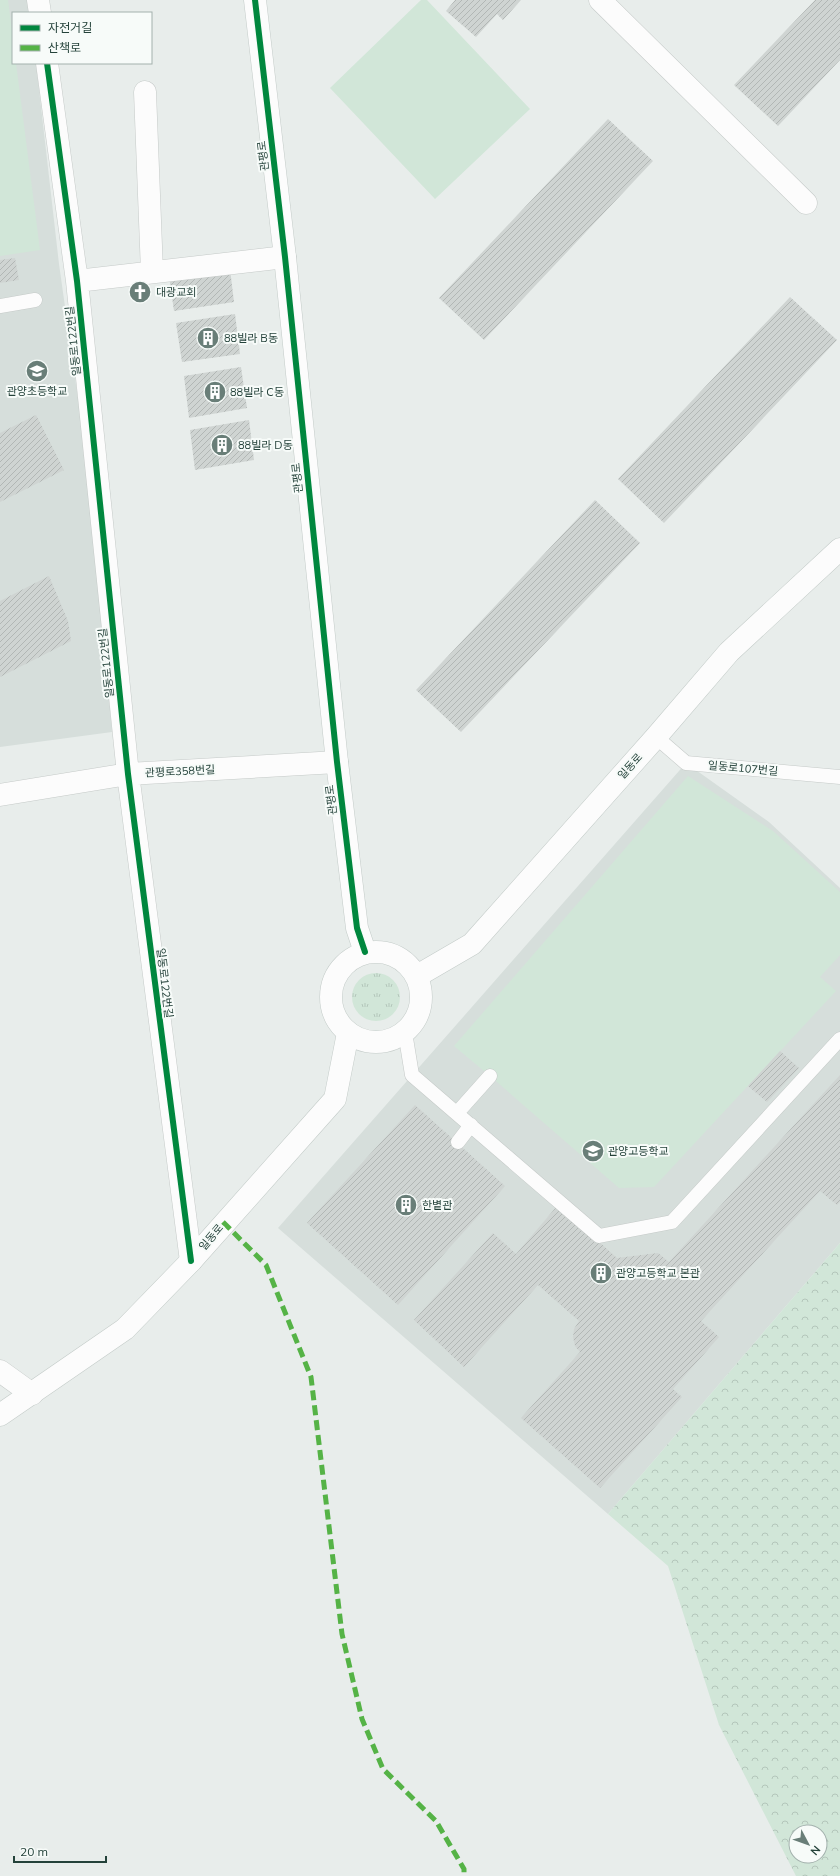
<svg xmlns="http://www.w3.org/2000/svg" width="840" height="1876" font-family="Mulish,'Noto Sans KR',sans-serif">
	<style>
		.built { fill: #d6dedb }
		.grass { fill: url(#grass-tufts) }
		.forest { fill: url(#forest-crowns); fill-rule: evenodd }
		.garden { fill: #d1e6d8 }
		.building { fill: url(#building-hatch) }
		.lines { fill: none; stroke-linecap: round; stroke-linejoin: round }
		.lane-casing { stroke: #c5cac8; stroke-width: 15 }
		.street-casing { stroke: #c5cac8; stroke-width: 23 }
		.secondary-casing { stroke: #c3cbc8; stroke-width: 23 }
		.lane { stroke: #fcfcfc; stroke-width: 14 }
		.street { stroke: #fcfcfc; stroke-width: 22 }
		.secondary { stroke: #fcfcfc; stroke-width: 22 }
		.quiet { stroke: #55b346; stroke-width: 5; stroke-dasharray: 10 5; stroke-linecap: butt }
		.cycleway-casing { stroke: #f7fbf9; stroke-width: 8 }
		.cycleway { stroke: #00873e; stroke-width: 6 }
		.labels { text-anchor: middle; stroke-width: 4; stroke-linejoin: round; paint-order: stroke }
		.street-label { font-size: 11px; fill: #24423a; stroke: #f7fbf9 }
		.poi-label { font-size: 11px; fill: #24423a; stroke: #f7fbf9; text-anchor: start }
	</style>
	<defs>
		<pattern id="grass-tufts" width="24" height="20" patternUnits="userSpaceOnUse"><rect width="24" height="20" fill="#d1e6d8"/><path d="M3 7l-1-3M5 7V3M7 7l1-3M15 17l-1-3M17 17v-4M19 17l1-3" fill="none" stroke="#b3c6ba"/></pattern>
		<pattern id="forest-crowns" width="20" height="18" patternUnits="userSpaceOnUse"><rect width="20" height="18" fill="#d1e6d8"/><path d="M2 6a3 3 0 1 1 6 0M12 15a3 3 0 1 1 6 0" fill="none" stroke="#b3c6ba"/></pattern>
		<pattern id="building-hatch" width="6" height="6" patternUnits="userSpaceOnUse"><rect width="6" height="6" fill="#cfd4d2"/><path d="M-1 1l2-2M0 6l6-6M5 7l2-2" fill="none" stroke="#b2b7b5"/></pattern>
	</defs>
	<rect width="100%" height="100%" fill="#e8edeb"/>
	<path class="built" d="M0 0H29L31 13H13V63H36L59 264 89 477 112 732 0 747Z
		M686 763 769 822 840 888V1243L608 1514 278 1228Z"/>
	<path class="grass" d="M352 997a24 24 0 1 1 48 0a24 24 0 1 1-48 0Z"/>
	<path class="forest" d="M840 1243V1876H796L719 1725 668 1566 608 1514ZM796 1832H820V1856H796Z"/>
	<path class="garden" d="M0 0H8L13 38V63H16L40 250 0 256Z
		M421 0H427L530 109 435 199 330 88Z
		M688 776 773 831 840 892V955L820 977 836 991 654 1187 619 1188 490 1076 454 1046Z"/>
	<path class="building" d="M455 0H521L503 20 497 14 476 37 446 11Z
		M815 0H840V60L778 126 734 85Z
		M608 119 653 161 484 340 439 298Z
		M15 258 19 280 0 283V260Z
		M230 269 234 302 174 311 169 276Z
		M790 297 837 340 664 523 618 479Z
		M235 314 240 354 182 362 176 323Z
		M241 367 247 408 189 418 184 376Z
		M36 415 64 470 0 502V433Z
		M249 420 254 460 195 470 190 430Z
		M595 500 640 543 461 732 416 690Z
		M49 576 68 621 71 641 0 677V601Z
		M780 1051 799 1068 767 1102 748 1086Z
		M840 1075V1202L837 1205 820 1191 701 1321 719 1337 673 1389 682 1397 600 1488 521 1418 580 1352 575 1346 573 1337 574 1329 579 1321 538 1285 464 1367 414 1320 493 1233 516 1254 558 1205 617 1258 658 1253 669 1262Z
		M415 1105 505 1186 398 1305 307 1223Z"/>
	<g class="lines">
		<g class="lane-casing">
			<path id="lane" d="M0 306 35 300
				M656 737 686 763 840 777
				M405 1032 412 1075 599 1236 672 1222 840 1039
				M457 1113 490 1076
				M458 1142 471 1125"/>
		</g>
		<g class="street-casing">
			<path id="street" d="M38 0 40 13
				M600 0 806 203
				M47 63 77 281 128 774 191 1261
				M145 92 152 272
				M77 281 285 257
				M0 795 128 774 337 762
				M0 1371 32 1394"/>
		</g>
		<g class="secondary-casing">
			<path id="secondary" d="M255 0 285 257 337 762 357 928 365 952
				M331 997a45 45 0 1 1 90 0a45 45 0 1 1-90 0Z
				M417 976 472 944 656 737 729 652 840 549
				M0 1415 125 1329 191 1261 335 1099 348 1033"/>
		</g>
		<use href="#lane" class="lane"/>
		<use href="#street" class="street"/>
		<use href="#secondary" class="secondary"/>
		<path class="quiet" d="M223 1222 266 1265 311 1377 342 1634 362 1719 383 1769 436 1821 464 1869V1876"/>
		<g class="cycleway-casing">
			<path id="cycleway" d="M255 0 285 257 337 762 357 928 365 952
				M47 63 77 281 128 774 191 1261"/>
		</g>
		<use href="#cycleway" class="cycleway"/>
	</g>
	<defs>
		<g id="church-disc" transform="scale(1.15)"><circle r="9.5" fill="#697e78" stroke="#f7fbf9"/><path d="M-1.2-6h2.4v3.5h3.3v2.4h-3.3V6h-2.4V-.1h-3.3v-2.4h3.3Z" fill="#fff"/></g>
		<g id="building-disc" transform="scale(1.15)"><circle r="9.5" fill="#697e78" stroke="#f7fbf9"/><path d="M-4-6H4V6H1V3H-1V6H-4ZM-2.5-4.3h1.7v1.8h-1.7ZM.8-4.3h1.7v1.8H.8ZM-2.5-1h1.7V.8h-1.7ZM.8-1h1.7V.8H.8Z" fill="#fff"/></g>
		<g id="school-disc" transform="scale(1.15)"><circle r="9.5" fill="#697e78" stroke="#f7fbf9"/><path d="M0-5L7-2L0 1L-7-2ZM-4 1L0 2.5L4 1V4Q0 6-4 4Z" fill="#fff"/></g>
	</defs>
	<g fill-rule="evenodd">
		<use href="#church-disc" x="140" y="292"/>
		<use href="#building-disc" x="208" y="338"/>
		<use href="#school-disc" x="37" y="371"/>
		<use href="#building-disc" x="215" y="392"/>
		<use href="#building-disc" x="222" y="445"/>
		<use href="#school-disc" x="593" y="1151"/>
		<use href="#building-disc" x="406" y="1205"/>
		<use href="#building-disc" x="601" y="1273"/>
	</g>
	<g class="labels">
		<g class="street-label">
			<text transform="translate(263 156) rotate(-97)" y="4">관평로</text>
			<text transform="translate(73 341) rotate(-96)" y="4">일동로122번길</text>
			<text transform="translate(297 478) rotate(-96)" y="4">관평로</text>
			<text transform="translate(106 663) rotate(-96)" y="4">일동로122번길</text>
			<text transform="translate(630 766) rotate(-48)" y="4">일동로</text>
			<text transform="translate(743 768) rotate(5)" y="4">일동로107번길</text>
			<text transform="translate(180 771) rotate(-3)" y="4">관평로358번길</text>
			<text transform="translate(331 800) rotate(-97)" y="4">관평로</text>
			<text transform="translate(165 983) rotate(83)" y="4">일동로122번길</text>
			<text transform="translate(211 1237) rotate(-50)" y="4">일동로</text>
		</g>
		<g class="poi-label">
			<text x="156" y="296">대광교회</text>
			<text x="224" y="342">88빌라 B동</text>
			<text x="37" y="395" text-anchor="middle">관양초등학교</text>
			<text x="230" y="396">88빌라 C동</text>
			<text x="238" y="449">88빌라 D동</text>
			<text x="608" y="1155">관양고등학교</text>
			<text x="422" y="1209">한볕관</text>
			<text x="616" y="1277">관양고등학교 본관</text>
		</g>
	</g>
	<rect x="12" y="12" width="140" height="52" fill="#f7fbf9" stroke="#a3b1ad"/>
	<rect x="20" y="25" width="20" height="6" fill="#00873e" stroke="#a3b1ad"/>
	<text x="48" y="32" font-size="12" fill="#24423a">자전거길</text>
	<rect x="20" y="45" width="20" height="6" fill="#55b346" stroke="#a3b1ad"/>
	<text x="48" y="52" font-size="12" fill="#24423a">산책로</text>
	<g transform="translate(808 1844) rotate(131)"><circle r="19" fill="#f7fbf9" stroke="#a3b1ad"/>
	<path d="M0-3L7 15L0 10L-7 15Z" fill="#697e78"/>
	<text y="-6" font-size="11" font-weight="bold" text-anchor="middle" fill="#24423a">N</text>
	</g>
	<path d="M14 1856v6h92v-6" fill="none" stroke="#24423a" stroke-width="2"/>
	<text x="20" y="1856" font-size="12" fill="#24423a" stroke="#f7fbf9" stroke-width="3" paint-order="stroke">20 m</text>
</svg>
